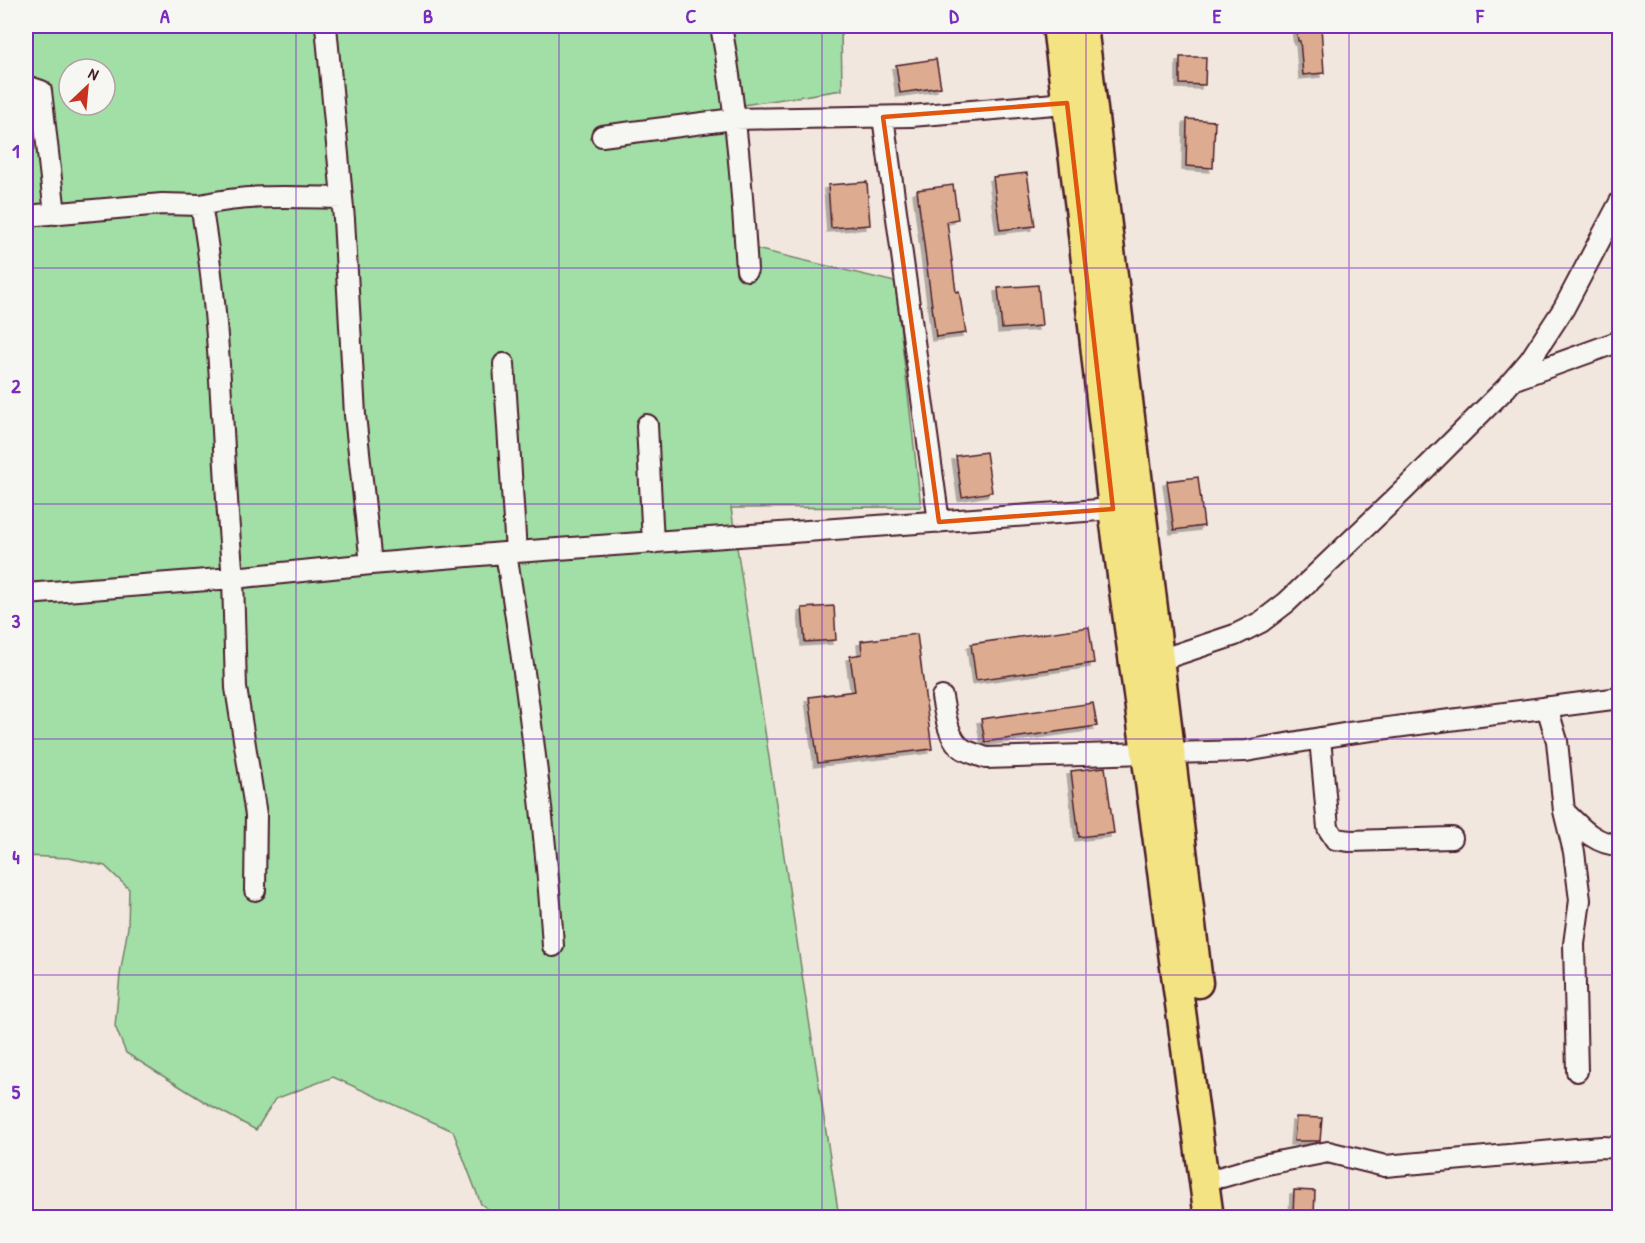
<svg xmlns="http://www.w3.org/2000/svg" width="1645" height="1243" font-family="'Patrick Hand',sans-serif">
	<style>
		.green { fill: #a1dfa7; stroke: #767f69; stroke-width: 1.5; fill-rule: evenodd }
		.building { fill: #ddab8f; stroke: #4a1f2b; stroke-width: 1.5; filter: url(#shadow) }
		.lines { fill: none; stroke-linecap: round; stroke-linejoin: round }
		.minor-casing { stroke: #4a1f2b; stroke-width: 24 }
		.highway-casing { stroke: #4a1f2b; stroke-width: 33 }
		.minor { stroke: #f6f6f2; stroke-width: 20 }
		.highway { stroke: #f4e382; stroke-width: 28 }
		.marked { fill: none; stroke: #e0560e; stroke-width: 4.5; stroke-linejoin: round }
		.grid { fill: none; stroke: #7b2cbf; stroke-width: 1.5; stroke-opacity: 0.55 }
		.neatline { fill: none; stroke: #7b2cbf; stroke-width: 2 }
		.grid-label { font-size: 20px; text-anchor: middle; font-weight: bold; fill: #7b2cbf }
	</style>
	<defs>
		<filter id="shadow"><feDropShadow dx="-4" dy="4" stdDeviation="0" flood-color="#0004"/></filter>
	</defs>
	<rect width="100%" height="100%" fill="#f1e7de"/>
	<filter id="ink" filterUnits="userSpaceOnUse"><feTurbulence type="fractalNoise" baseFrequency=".0167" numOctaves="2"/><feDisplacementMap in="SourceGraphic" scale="12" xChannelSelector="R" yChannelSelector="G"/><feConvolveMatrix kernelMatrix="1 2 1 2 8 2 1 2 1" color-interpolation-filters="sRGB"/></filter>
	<g filter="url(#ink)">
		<path class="green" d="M26 26H841L842 90 730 107 735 244 895 282 921 507 731 508 839 1217H500L481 1204 453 1131 333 1077 275 1099 256 1130 208 1104 126 1053 115 1026 120 975 128 927 129 889 105 866 69 858 26 856ZM69 69H105V105H69Z"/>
		<path class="building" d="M1296 26H1321L1324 73 1303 75 1300 41H1298Z
			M1180 57H1206L1205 85 1180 84Z
			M936 59 941 87 900 93 896 65Z
			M1187 119 1215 121 1213 168 1186 166Z
			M1027 173 1035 226 1000 230 993 177Z
			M867 182 870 225 831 228 828 185Z
			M953 185 958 219 947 221 956 292 959 291 966 333 936 337 917 190Z
			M1038 285 1042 326 1002 329 998 288Z
			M986 452 992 492 962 497 956 456Z
			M1198 477 1204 526 1174 530 1167 481Z
			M834 606 836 640 805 642 802 608Z
			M1089 627 1094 663 976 680 971 644Z
			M917 634 932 749 818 763 809 697 855 691 850 656 862 654 861 641Z
			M1093 703 1097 726 985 742 981 719Z
			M1105 767 1114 833 1079 837 1071 771Z
			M1296 1117 1322 1118 1320 1141H1294Z
			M1294 1190 1315 1191 1314 1215 1293 1214Z"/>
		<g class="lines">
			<g class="minor-casing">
				<path id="minor" d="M326 26 344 219 355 415 371 564
					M721 26C736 106 742 189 747 270
					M26 86 41 91 55 214
					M883 117 939 522
					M602 136 734 119 911 116 1067 103
					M201 205C247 194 294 197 342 198
					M26 216 162 204 201 205C223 328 221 454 233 578L371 564 516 552 1113 509
					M504 364 516 552
					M1515 379 1620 341
					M647 425 653 543
					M506 553C527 684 545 814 553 946
					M26 594 233 578 236 688 256 815 255 890
					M1148 664 1235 635 1261 622 1287 602 1404 490 1506 388 1530 360 1564 308 1620 202
					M942 697C945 713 948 740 963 749 970 753 979 755 986 758L1147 753
					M1547 707 1557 741 1564 811 1574 852 1580 900 1574 944 1577 1071
					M1320 738 1328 828 1335 839 1350 841 1452 838
					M1170 753 1246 751 1349 733 1620 698
					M1564 811C1580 827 1596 845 1620 845
					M1222 1177 1267 1164 1328 1152 1385 1166 1576 1149 1602 1147 1620 1148"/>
			</g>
			<g class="highway-casing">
				<path id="highway" d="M1057 26 1081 216 1113 509 1209 1218
					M1083 26 1198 983"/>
			</g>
			<use href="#minor" class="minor"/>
			<use href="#highway" class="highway"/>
		</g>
	</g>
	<path class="marked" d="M1067 103 1113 509 939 522 883 117Z"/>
	<path class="grid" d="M296 26V1218M559 26V1218M822 26V1218M1086 26V1218M1349 26V1218M26 268H1620M26 504H1620M26 739H1620M26 975H1620"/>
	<rect width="1645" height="1243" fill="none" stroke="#f6f6f2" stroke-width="66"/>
	<g transform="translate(87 87) rotate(26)"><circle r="28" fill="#f6f6f2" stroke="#b1a0a2" stroke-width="1.5"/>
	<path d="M0-4.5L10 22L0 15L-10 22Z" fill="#c8321e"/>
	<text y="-9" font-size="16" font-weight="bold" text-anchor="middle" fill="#4a1f2b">N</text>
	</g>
	<rect x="33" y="33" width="1579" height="1177" class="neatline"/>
	<g class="grid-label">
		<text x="165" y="23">A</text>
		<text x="428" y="23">B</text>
		<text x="691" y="23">C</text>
		<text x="954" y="23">D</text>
		<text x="1217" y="23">E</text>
		<text x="1480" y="23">F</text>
		<text x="16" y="158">1</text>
		<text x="16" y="393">2</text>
		<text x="16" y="628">3</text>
		<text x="16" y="864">4</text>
		<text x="16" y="1099">5</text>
	</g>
</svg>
